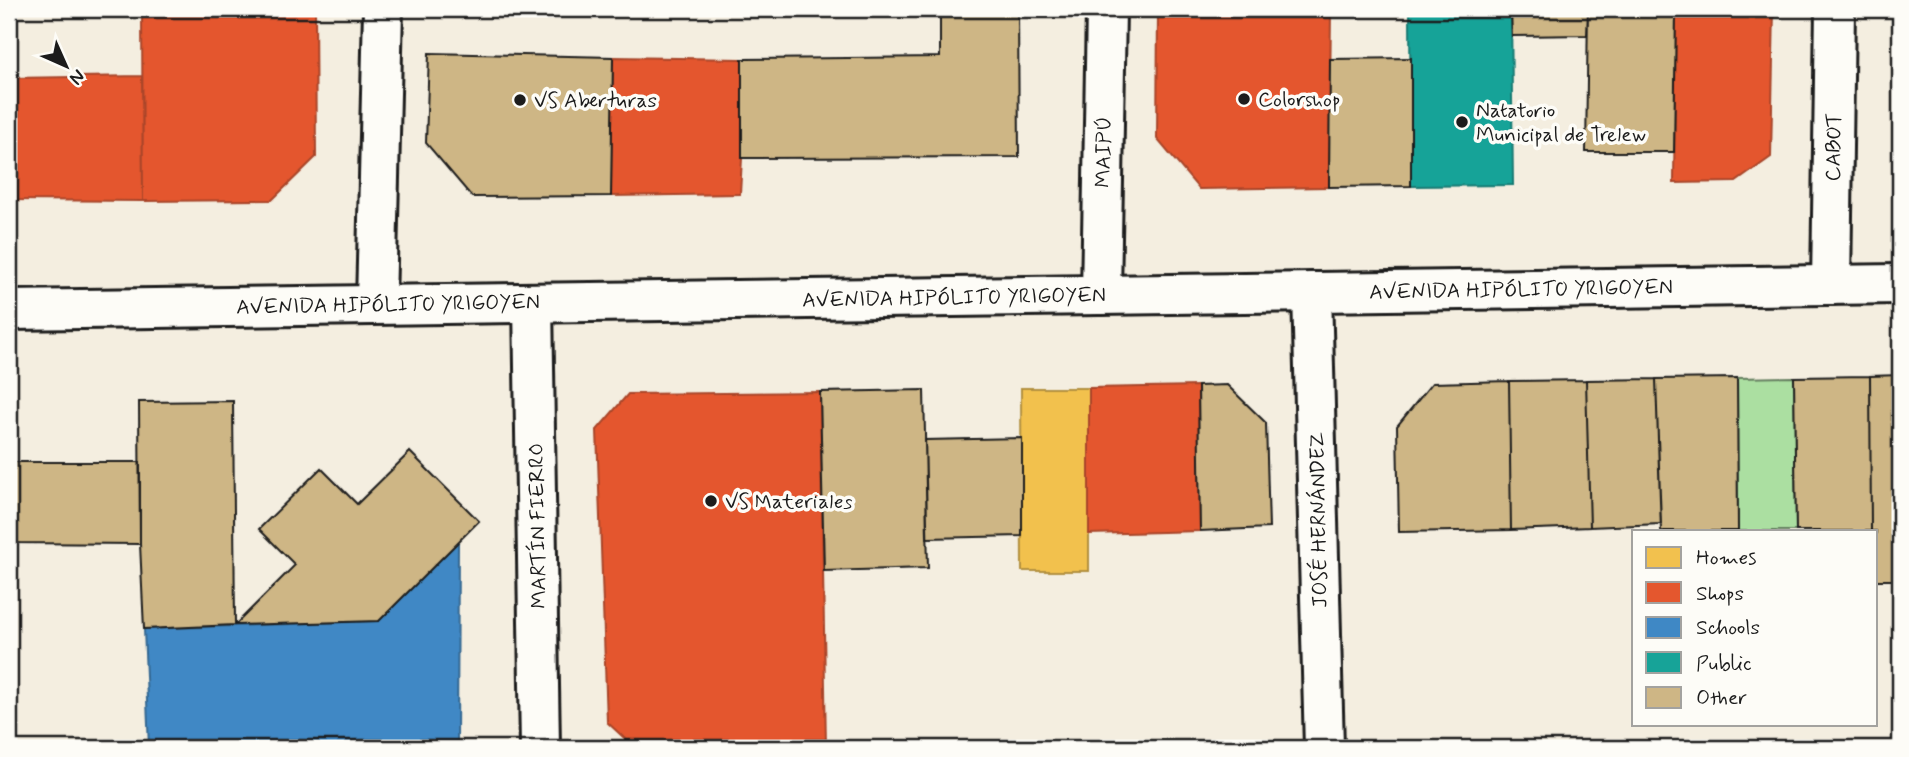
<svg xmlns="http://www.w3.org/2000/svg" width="1909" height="757" font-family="Mynerve,sans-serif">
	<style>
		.grass { fill: #abdfa1; stroke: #647e5e; stroke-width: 2 }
		.homes { fill: #f2c14e; stroke: #b2903f; stroke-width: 2 }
		.shops { fill: #e4572e; stroke: #a84529; stroke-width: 2 }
		.schools { fill: #3f88c5; stroke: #346892; stroke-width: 2 }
		.public { fill: #17a398; stroke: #187a73; stroke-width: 2 }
		.building { fill: #ceb685; stroke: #1c1c1c; stroke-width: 2 }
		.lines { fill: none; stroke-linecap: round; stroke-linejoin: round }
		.street-casing { stroke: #1c1c1c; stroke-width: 44 }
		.secondary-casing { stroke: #1c1c1c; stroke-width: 44 }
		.street { stroke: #fdfcf7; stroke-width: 38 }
		.secondary { stroke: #fdfcf7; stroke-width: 38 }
		.poi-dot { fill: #1c1c1c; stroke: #fdfcf7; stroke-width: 2.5 }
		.labels { text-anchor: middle; stroke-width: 7; stroke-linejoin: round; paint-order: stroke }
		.poi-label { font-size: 21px; fill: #1c1c1c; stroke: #fdfcf7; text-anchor: start }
		.street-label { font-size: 21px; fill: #1c1c1c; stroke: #fdfcf7 }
	</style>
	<rect width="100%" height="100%" fill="#f4eee0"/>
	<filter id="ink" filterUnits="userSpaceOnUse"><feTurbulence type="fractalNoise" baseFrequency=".0143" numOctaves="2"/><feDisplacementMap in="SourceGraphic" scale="14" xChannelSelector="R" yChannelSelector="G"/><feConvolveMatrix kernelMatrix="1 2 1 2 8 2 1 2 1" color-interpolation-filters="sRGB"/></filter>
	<g filter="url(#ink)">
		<path class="grass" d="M1794 377 1796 531H1738L1737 378Z"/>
		<path class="homes" d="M1900 9V145L1897 141Z
			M1021 388H1089V571H1022Z"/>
		<path class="shops" d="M142 9H315L316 157 272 200 143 201Z
			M1158 9H1331L1329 187 1199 189 1157 139Z
			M1676 9H1774L1771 157 1736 182 1674 183Z
			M613 57 742 59V158L740 194 611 196Z
			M142 76 143 201 9 200V78Z
			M1198 386 1200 531 1089 534V388Z
			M820 392 826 747 635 748 607 722 597 430 628 394Z"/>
		<path class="schools" d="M458 542 457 748H149L144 629 379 621Z"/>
		<path class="public" d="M1410 9H1511L1513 185 1411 186Z"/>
		<path class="building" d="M940 9H1018L1019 157 742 158V59L940 57Z
			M1511 9H1588L1587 35 1512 36Z
			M1588 9H1676L1674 152H1586Z
			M429 53 613 57 611 196 472 197 426 143Z
			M1411 58V186L1329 187 1330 59Z
			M1900 375V580H1876V531H1871L1870 376Z
			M1870 376 1871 531H1796L1794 377Z
			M1737 378 1738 531H1661L1656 379Z
			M1656 379 1661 524 1590 527 1586 380Z
			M1586 380 1590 527 1511 530 1509 381Z
			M1509 381 1511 530 1399 532 1397 426 1432 383Z
			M1227 385 1266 423 1269 528 1200 531 1198 386Z
			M924 390 928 568 824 571 820 392Z
			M233 401 235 625 144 629 140 544 139 402Z
			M1022 438V536L927 538 925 440Z
			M410 452 479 521 379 621 235 625 295 565 259 529 321 468 357 504Z
			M9 462H140V544L9 543Z"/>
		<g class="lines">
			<g class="street-casing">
				<path id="street" d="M1831 285 1835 9
					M1312 292 1324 748
					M1101 295 1106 9
					M533 303 540 748
					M376 304 383 9"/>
			</g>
			<g class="secondary-casing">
				<path id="secondary" d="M9 310 1900 284"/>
			</g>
			<use href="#street" class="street"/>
			<use href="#secondary" class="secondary"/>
		</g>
	</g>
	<g class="poi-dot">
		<circle cx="1244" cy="99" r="7"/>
		<circle cx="520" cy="100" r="7"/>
		<circle cx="1462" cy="122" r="7"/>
		<circle cx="711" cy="501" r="7"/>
	</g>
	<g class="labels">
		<g class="poi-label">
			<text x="1258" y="106">Colorshop</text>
			<text x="534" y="107">VS Aberturas</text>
			<text x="1476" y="117">Natatorio<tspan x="1476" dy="24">Municipal de Trelew</tspan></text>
			<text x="725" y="508">VS Materiales</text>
		</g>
		<g class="street-label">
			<text transform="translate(1833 147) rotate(-89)" y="7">CABOT</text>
			<text transform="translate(1103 152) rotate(-89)" y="7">MAIPÚ</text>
			<text transform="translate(1521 289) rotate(-1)" y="7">AVENIDA HIPÓLITO YRIGOYEN</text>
			<text transform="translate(954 297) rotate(-1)" y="7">AVENIDA HIPÓLITO YRIGOYEN</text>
			<text transform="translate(388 304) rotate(-1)" y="7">AVENIDA HIPÓLITO YRIGOYEN</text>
			<text transform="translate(1318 520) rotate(-91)" y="7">JOSÉ HERNÁNDEZ</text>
			<text transform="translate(537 526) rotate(-91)" y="7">MARTÍN FIERRO</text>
		</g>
	</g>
	<rect width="1909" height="757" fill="none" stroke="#fdfcf7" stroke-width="35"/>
	<rect x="18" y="18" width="1874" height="722" fill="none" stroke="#1c1c1c" stroke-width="2.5" filter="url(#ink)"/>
	<rect x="1632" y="530" width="245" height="196" fill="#fdfcf7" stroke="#a3a29f" stroke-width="2"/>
	<rect x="1646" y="547" width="35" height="21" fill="#f2c14e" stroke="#a3a29f" stroke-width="2"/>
	<text x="1696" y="564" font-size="21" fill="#1c1c1c">Homes</text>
	<rect x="1646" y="582" width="35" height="21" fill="#e4572e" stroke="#a3a29f" stroke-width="2"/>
	<text x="1696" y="600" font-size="21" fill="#1c1c1c">Shops</text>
	<rect x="1646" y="617" width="35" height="21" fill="#3f88c5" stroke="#a3a29f" stroke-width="2"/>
	<text x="1696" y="634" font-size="21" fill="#1c1c1c">Schools</text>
	<rect x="1646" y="652" width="35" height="21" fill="#17a398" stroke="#a3a29f" stroke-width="2"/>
	<text x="1696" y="670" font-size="21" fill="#1c1c1c">Public</text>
	<rect x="1646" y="687" width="35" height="21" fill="#ceb685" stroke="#a3a29f" stroke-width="2"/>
	<text x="1696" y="704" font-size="21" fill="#1c1c1c">Other</text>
	<g transform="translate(66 66) rotate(135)" stroke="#fdfcf7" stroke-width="5" paint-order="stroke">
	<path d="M0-5L12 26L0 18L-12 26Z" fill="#1c1c1c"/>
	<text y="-10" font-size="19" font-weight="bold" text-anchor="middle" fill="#1c1c1c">N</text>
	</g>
</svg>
